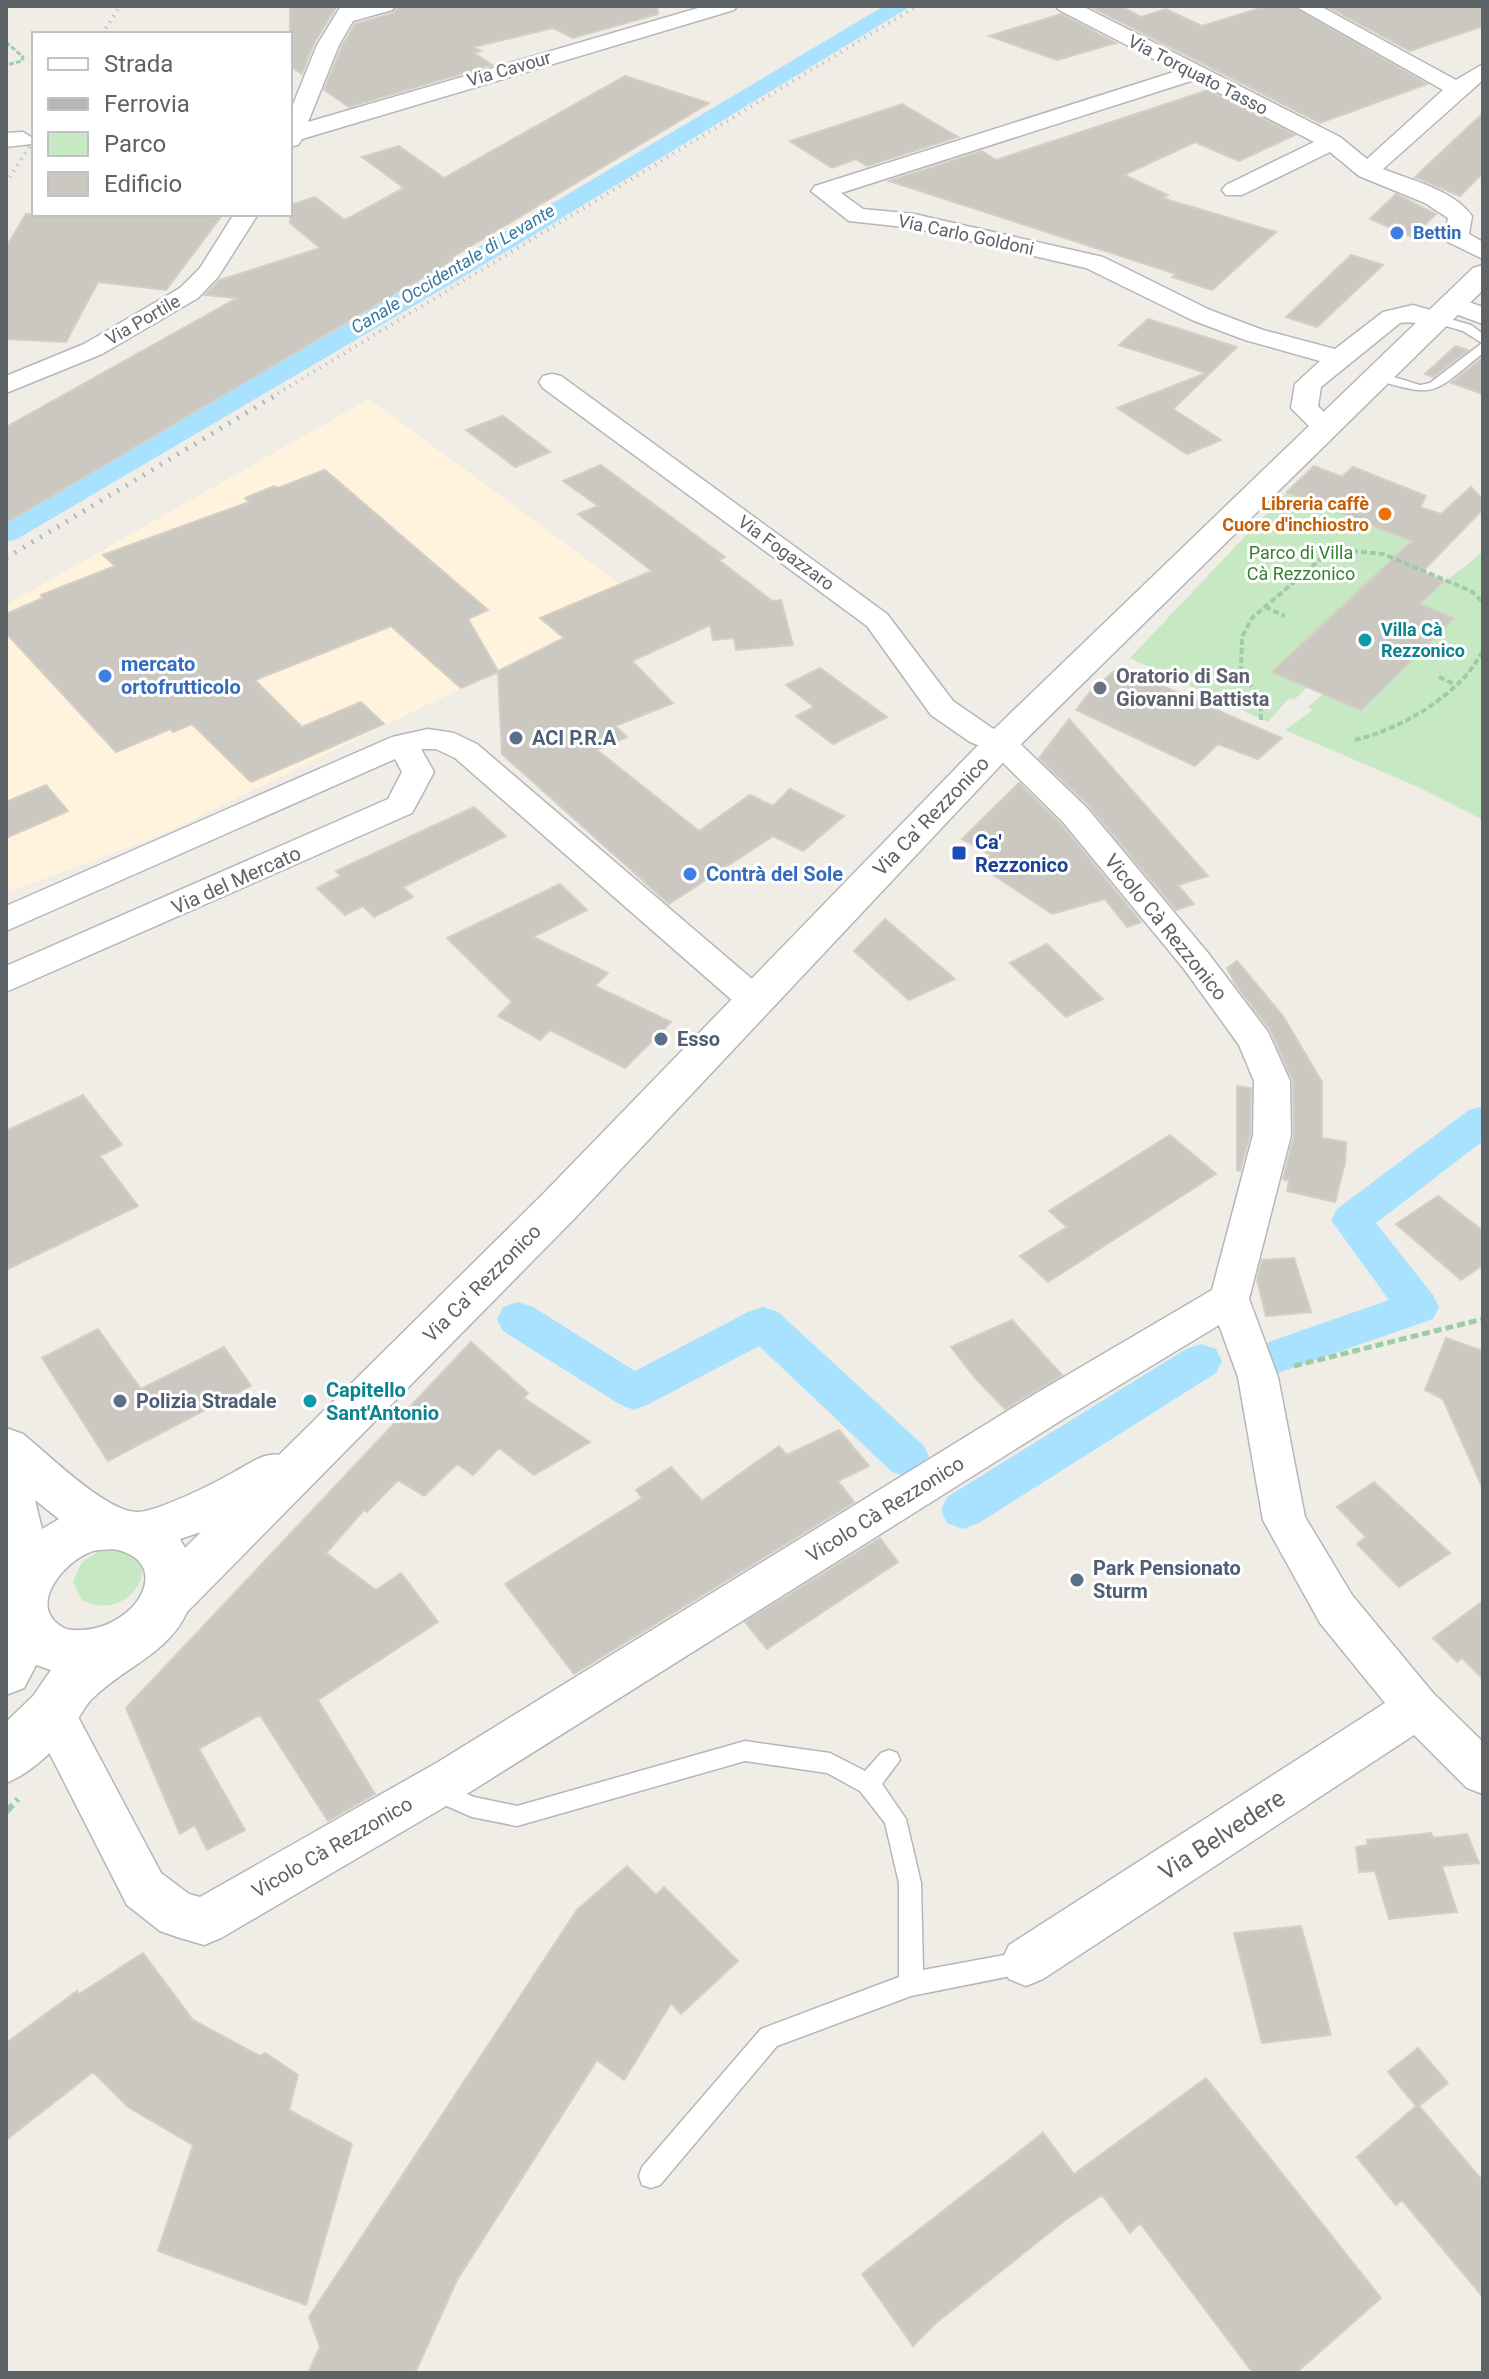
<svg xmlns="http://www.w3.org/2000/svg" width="1489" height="2379" font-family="Roboto,sans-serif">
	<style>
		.commercial { fill: #fff3dd }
		.green { fill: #c6e8c2 }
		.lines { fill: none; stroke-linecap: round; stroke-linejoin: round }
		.canal { fill: #a8e2ff; fill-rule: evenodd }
		.building { fill: #cbc8c2; stroke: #d5cec4; stroke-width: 2 }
		.service-casing { stroke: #b3b7bb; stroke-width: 3 }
		.minor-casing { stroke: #b3b7bb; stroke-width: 3 }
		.secondary-casing { stroke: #b2b7bb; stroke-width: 3 }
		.path-far3 { stroke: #9ccda5; stroke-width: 3; stroke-dasharray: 5 2; stroke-linecap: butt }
		.path-far2 { stroke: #9ccda5; stroke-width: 4; stroke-dasharray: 6 3; stroke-linecap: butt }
		.path-far1 { stroke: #9ccda5; stroke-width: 5; stroke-dasharray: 8 4; stroke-linecap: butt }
		.path { stroke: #9ccda5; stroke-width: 6; stroke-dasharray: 10 5; stroke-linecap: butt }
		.service { fill: #fff; fill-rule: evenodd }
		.minor { fill: #fff; fill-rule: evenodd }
		.secondary { fill: #fff; fill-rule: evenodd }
		.rail-far1 { stroke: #b5b6b7; stroke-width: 4; stroke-dasharray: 1 6; stroke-linecap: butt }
		.rail { stroke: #b5b6b7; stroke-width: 5; stroke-dasharray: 2 8; stroke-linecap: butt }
		.shop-dot { fill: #3f7fe0; stroke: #fff; stroke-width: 3 }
		.food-dot { fill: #e8710a; stroke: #fff; stroke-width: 3 }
		.culture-dot { fill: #0f9aa8; stroke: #fff; stroke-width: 3 }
		.worship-dot { fill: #6b7280; stroke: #fff; stroke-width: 3 }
		.service-dot { fill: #5c6f8a; stroke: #fff; stroke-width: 3 }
		.transit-dot { fill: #1a4fb4; stroke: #fff; stroke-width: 3 }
		.labels { text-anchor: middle; stroke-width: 6; stroke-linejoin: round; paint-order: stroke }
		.far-street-label { font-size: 18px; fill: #5e6367; stroke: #fff }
		.far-shop-label { font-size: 18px; font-weight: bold; fill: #366cbe; stroke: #fff; text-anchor: start }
		.far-water-label { font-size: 18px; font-style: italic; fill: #3a78a3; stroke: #fff }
		.far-food-label { font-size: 18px; font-weight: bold; fill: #c56008; stroke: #fff; text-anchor: end }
		.far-park-label { font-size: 18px; fill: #368231; stroke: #fff }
		.far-culture-label { font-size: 18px; font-weight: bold; fill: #0d838f; stroke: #fff; text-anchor: start }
		.shop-label { font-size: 20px; font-weight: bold; fill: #366cbe; stroke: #fff; text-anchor: start }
		.worship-label { font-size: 20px; font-weight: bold; fill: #5b616d; stroke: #fff; text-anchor: start }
		.service-label { font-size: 20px; font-weight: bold; fill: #4e5e75; stroke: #fff; text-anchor: start }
		.street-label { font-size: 20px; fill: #5e6367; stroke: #fff }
		.transit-label { font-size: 20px; font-weight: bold; fill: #164399; stroke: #fff; text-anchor: start }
		.culture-label { font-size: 20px; font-weight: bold; fill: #0d838f; stroke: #fff; text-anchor: start }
		.near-street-label { font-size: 24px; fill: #5e6367; stroke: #fff }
	</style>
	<rect width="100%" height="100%" fill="#f0ede6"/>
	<path class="commercial" d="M369 399 646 603 564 638 159 836 6 893V605Z"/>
	<path class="green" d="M1287 492 1420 544 1436 557 1403 597 1367 583 1272 671 1307 687 1294 700 1289 698 1268 722 1130 658Z
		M1483 552V820L1418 787 1285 730 1313 710 1308 707 1323 694 1361 710 1453 618 1418 603Z
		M102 1549C180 1548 128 1629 81 1599L73 1581 82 1562Z"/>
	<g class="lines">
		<path class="canal" d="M884 6H911L524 241 17 539 6 542V521L506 231Z
			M1483 1106V1141L1376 1223 1433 1295 1439 1307 1433 1319 1278 1373 1263 1368 1257 1356 1263 1344 1389 1300 1331 1220 1337 1209 1469 1110Z
			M518 1302 533 1307 635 1371 748 1312 763 1307 778 1312 924 1446 930 1459 924 1472 908 1477 892 1472 759 1346 649 1404 634 1410 619 1404 503 1331 497 1319 503 1307Z
			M1201 1344 1216 1349 1222 1361 1216 1373 979 1523 963 1529 947 1523 941 1510 947 1497 1186 1349Z"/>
	</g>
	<path class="building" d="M290 6H337L314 43 302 74 290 66Z
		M398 6H657L658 14 573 38 553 28 474 47 481 51 474 53 492 65 349 107 324 90 342 46 355 24 393 13Z
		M1089 6H1120L1141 17 1166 9 1202 26 1267 6H1292L1427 84 1320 123Z
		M1326 6H1483V26L1410 51Z
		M1061 14 1116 43 1057 60 989 36Z
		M625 76 709 103 451 258 454 259 6 523V427L237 298 205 295 220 280 320 248 290 223V205L315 197 345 220 404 188 362 157 399 146 444 178Z
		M1208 90 1295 135 1239 161 1195 142 1124 175 1168 195 1162 198 1276 232 1212 290 1172 277 1176 274 889 181 982 151 996 160Z
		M902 104 958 137 867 166 856 159 832 168 790 141Z
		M1483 113V173L1460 196 1415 177Z
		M1396 194 1436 214 1412 237 1370 219Z
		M26 214H223L166 290 98 282 66 342 6 339V247Z
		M1351 255 1383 265 1317 327 1286 317Z
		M1148 319 1237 347 1173 409 1221 440 1187 454 1117 408 1206 373 1119 345Z
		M1456 346 1468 350 1433 377 1425 374Z
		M1483 357V394L1451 383 1455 380Z
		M503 416 550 452 515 467 466 430Z
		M601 465 725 557 719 560 772 601 781 600 793 645 736 650 734 638 713 640 710 625 632 661 673 703 615 726 627 737 597 750 699 831 750 795 773 806 790 789 844 816 803 851 773 836 669 904 502 754 498 672 461 688 391 626 255 680 302 727 361 702 384 724 251 782 192 724 173 732 170 729 116 752 6 633V614L43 598 41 595 115 566 103 555 249 502 245 498 274 486 278 488 325 470 488 610 468 619 498 671 564 638 540 618 652 571 578 514 598 506 563 481Z
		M1314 466 1342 477 1353 467 1426 496 1420 507 1441 514 1471 487 1483 500V509L1422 572 1444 581 1420 604 1454 618 1361 710 1272 672 1412 541 1287 492Z
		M1119 667 1235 718 1282 738 1258 759 1218 744 1195 766 1076 710 1091 691Z
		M820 668 887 717 833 744 796 716 814 707 786 685Z
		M1069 719 1208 876 1178 885 1194 904 1176 910 1089 806 1039 758Z
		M1019 783 1061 824 1141 922 1127 927 1105 899 1052 914 980 866 991 855 962 839Z
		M46 785 68 811 6 838V802Z
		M474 807 506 836 403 887 413 897 374 917 363 906 345 915 317 888 341 876 336 871Z
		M560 884 587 910 533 937 608 973 595 986 671 1022 625 1068 550 1030 540 1040 498 1016 512 1002 447 938Z
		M885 919 955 979 909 1000 854 951Z
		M1047 944 1103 999 1066 1017 1010 963Z
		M1237 961 1283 1016 1322 1082V1138L1346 1142 1345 1163 1335 1202 1287 1191 1289 1181 1283 1179 1294 1135 1293 1081 1271 1031 1236 985 1227 968Z
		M1237 1086 1251 1088 1250 1135 1240 1171 1237 1170Z
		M83 1095 122 1145 100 1156 138 1206 6 1270V1131Z
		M1170 1135 1216 1174 1048 1282 1020 1256 1067 1227 1049 1211Z
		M1438 1196 1483 1231V1265L1461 1280 1396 1224Z
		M1294 1258 1311 1312 1266 1316 1257 1280 1262 1260Z
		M1012 1320 1062 1375 1005 1409 976 1379 951 1347Z
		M98 1329 141 1389 224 1347 251 1386 108 1461 42 1358Z
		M1446 1338 1483 1351V1489L1443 1399 1425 1390Z
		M471 1342 528 1393 524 1398 590 1442 534 1475 499 1448 473 1475 457 1464 424 1496 398 1480 367 1512 364 1510 326 1553 376 1590 401 1573 438 1622 318 1700 375 1794 328 1821 260 1715 199 1749 245 1830 207 1850 195 1825 180 1834 126 1708Z
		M839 1430 869 1466 838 1481 854 1502 574 1674 505 1584 642 1498 636 1490 671 1467 702 1501 779 1446 787 1455Z
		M1374 1482 1450 1553 1399 1587 1357 1544 1366 1537 1337 1507Z
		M880 1538 898 1562 767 1649 745 1622Z
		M1483 1601V1679L1462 1658 1457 1662 1433 1638Z
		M1431 1833 1433 1838 1467 1834 1479 1863 1442 1866 1457 1912 1389 1919 1375 1871 1359 1872 1356 1847 1368 1845 1367 1840Z
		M627 1866 656 1895 664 1887 738 1961 681 2014 671 2003 624 2080 597 2060 457 2280 415 2373H308L320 2347 309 2317 577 1910Z
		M1301 1926 1331 2035 1262 2043 1234 1933Z
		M143 1953 193 2020 260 2056 265 2053 298 2075 289 2110 352 2144 306 2305 158 2251 193 2145 128 2107 93 2072 6 2140V2043L77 1991 79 1994Z
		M1418 2048 1448 2083 1419 2106 1483 2181V2297L1402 2200 1396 2205 1357 2157 1416 2106 1388 2072Z
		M1206 2078 1381 2298 1296 2373H1253L1140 2223 1130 2233 1102 2195 1064 2221 936 2323 913 2346 862 2274 1043 2133 1074 2174Z"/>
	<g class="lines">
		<g class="service-casing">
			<path id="service" d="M1436 315 1471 325 1483 334V353C1431 395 1438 398 1373 379V373L1377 372 1420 385 1430 383 1482 343 1463 331 1432 322V316Z
				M745 1741 830 1753 865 1771 881 1753 889 1750 897 1753 900 1760 882 1784 906 1819 921 1883 923 1970 1026 1951 1034 1954 1038 1962 1034 1970 1026 1973 911 1996 777 2046 660 2185 651 2188 642 2185 639 2176 642 2167 761 2029 899 1977V1883L885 1823 860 1791 827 1773 745 1761 517 1826 472 1817 426 1797 423 1790 426 1783 434 1780 474 1797 517 1806Z"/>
		</g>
		<g class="minor-casing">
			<path id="minor" d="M341 6H395L392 10 353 21 339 45 308 122 705 6H737L734 10 302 139 298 145 290 147V112L317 45Z
				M1056 6H1082L1340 137 1367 159 1443 90 1295 6H1320L1456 80 1483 64V80L1383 169C1410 180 1454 190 1472 216L1469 234 1483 242V259L1448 242 1445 237 1448 218 1425 203 1359 176 1330 152 1242 195H1226L1222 190 1226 185 1314 142 1194 80 841 193 863 209 914 214 1103 257 1210 310 1263 330 1335 349 1383 312 1413 305 1445 314 1449 319 1445 324C1430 328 1416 320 1400 323L1321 387 1318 406 1338 427 1334 433H1316L1291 408 1295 384 1320 361 1245 340 1192 320 1086 268 914 228 849 221 811 191 815 186 1177 71 1059 10Z
				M23 132 34 139 31 144 6 147V133Z
				M234 214H258L218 277 198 298 102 354 6 393V376L84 344 180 288 200 268Z
				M1451 296 1483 307V324L1442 309 1438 304 1442 299Z
				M552 374 561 376 887 614 953 701 992 728 1012 736 1087 808 1208 953 1268 1032 1290 1081 1291 1135 1249 1299 1278 1377 1305 1517 1352 1595 1433 1693 1483 1742V1794L1467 1788 1414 1735 1043 1979 1026 1986 1009 1979 1001 1962 1009 1945 1385 1703 1320 1623 1263 1520 1238 1377 1219 1325 1065 1418 470 1792 221 1938 204 1945 177 1937 160 1931 127 1905 29 1713 36 1698 52 1692 68 1698 161 1873 189 1894 200 1897 438 1762 1035 1394 1212 1290 1253 1135 1254 1081 1239 1045 1184 969 1063 822 990 750 970 742 931 715 867 626 543 388 539 382 543 376Z
				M428 729 454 733 477 744 765 990 771 999 765 1008 753 1011 741 1008 455 758 436 749H421L434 772 412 813 6 992V966L388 799 402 772 395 759 6 931V906L392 737Z"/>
		</g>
		<g class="secondary-casing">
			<path id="secondary" d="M1483 265V290L1014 751 575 1218 187 1612C168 1654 124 1667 93 1698 84 1706 79 1719 72 1728 55 1750 31 1773 6 1783V1722L33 1696 51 1670 36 1665 24 1688 6 1695V1428L23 1434C48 1454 107 1513 138 1512 159 1511 215 1483 234 1472 247 1465 264 1452 279 1455L543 1194 988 735 1473 268ZM35 1500 59 1519 42 1529ZM201 1532 185 1548 180 1539ZM113 1549C175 1560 139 1627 82 1630 76 1630 70 1631 64 1628 26 1608 62 1564 88 1553 96 1549 104 1550 113 1549Z"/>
		</g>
		<path class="path-far3" d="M6 42 23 57 22 61 6 65"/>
		<path class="path-far2" d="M1265 607 1285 616
			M1439 677 1454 684
			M1261 720V701L1241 670 1242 637 1252 618 1322 558 1343 550 1383 554 1471 591 1483 602
			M1355 740C1401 729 1462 694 1483 650"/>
		<path class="path-far1" d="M1294 1366 1483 1319"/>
		<path class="path" d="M6 1812 18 1799"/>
		<use href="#service" class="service"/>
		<use href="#minor" class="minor"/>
		<use href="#secondary" class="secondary"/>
		<path class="rail-far1" d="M102 34 120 6
			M6 183 34 140
			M272 397 917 6"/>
		<path class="rail" d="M6 558 276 395"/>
	</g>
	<g class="shop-dot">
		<circle cx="1397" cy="233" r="8"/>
		<circle cx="105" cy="676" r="8"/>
		<circle cx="690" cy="874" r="8"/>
	</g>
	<circle class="food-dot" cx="1385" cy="514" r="8"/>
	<g class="culture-dot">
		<circle cx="1365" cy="640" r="8"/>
		<circle cx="310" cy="1401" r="8"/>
	</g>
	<circle class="worship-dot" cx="1100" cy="688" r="8"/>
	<g class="service-dot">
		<circle cx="516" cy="738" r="8"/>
		<circle cx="661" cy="1039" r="8"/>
		<circle cx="120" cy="1401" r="8"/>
		<circle cx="1077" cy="1580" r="8"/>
	</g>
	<rect class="transit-dot" x="951" y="845" width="16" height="16" rx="4"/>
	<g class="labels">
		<g class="far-street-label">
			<text transform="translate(509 69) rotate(-16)" y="6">Via Cavour</text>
			<text transform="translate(1198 75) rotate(27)" y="6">Via Torquato Tasso</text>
			<text transform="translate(966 235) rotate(12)" y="6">Via Carlo Goldoni</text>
			<text transform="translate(143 320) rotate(-30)" y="6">Via Portile</text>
			<text transform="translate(786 553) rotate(36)" y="6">Via Fogazzaro</text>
		</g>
		<g class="far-shop-label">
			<text x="1413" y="239">Bettin</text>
		</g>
		<g class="far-water-label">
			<text transform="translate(453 269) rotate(-31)" y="6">Canale Occidentale di Levante</text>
		</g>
		<g class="far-food-label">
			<text x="1369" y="510">Libreria caffè<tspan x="1369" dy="21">Cuore d'inchiostro</tspan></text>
		</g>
		<g class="far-park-label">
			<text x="1301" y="559">Parco di Villa<tspan x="1301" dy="21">Cà Rezzonico</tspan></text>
		</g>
		<g class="far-culture-label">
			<text x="1381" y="636">Villa Cà<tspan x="1381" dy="21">Rezzonico</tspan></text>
		</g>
		<g class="shop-label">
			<text x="121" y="671">mercato<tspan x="121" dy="23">ortofrutticolo</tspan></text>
			<text x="706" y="881">Contrà del Sole</text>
		</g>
		<g class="worship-label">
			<text x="1116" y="683">Oratorio di San<tspan x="1116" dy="23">Giovanni Battista</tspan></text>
		</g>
		<g class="service-label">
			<text x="532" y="745">ACI P.R.A</text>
			<text x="677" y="1046">Esso</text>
			<text x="136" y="1408">Polizia Stradale</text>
			<text x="1093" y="1575">Park Pensionato<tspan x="1093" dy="23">Sturm</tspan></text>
		</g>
		<g class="street-label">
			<text transform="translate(931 816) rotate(-46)" y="7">Via Ca' Rezzonico</text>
			<text transform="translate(236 880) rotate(-24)" y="7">Via del Mercato</text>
			<text transform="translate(1166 927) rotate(51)" y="7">Vicolo Cà Rezzonico</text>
			<text transform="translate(482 1283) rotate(-45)" y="7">Via Ca' Rezzonico</text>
			<text transform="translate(885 1509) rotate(-32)" y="7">Vicolo Cà Rezzonico</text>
			<text transform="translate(332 1847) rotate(-30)" y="7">Vicolo Cà Rezzonico</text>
		</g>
		<g class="transit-label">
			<text x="975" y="849">Ca'<tspan x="975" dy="23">Rezzonico</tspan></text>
		</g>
		<g class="culture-label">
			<text x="326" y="1397">Capitello<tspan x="326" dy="23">Sant'Antonio</tspan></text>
		</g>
		<g class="near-street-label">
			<text transform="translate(1222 1835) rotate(-33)" y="8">Via Belvedere</text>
		</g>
	</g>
	<rect width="1489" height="2379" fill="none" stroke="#5e6367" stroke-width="16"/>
	<rect x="32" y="32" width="260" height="184" fill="#ffffff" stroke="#bfc1c2" stroke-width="2"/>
	<rect x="48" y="58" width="40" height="12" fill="#ffffff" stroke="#bfc1c2" stroke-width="2"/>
	<text x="104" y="72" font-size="24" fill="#5e6367">Strada</text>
	<rect x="48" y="98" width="40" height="12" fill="#b5b6b7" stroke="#bfc1c2" stroke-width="2"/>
	<text x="104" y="112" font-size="24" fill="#5e6367">Ferrovia</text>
	<rect x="48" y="132" width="40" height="24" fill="#c6e8c2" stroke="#bfc1c2" stroke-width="2"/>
	<text x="104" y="152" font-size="24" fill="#5e6367">Parco</text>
	<rect x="48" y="172" width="40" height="24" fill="#cbc8c2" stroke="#bfc1c2" stroke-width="2"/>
	<text x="104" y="192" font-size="24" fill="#5e6367">Edificio</text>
</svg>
